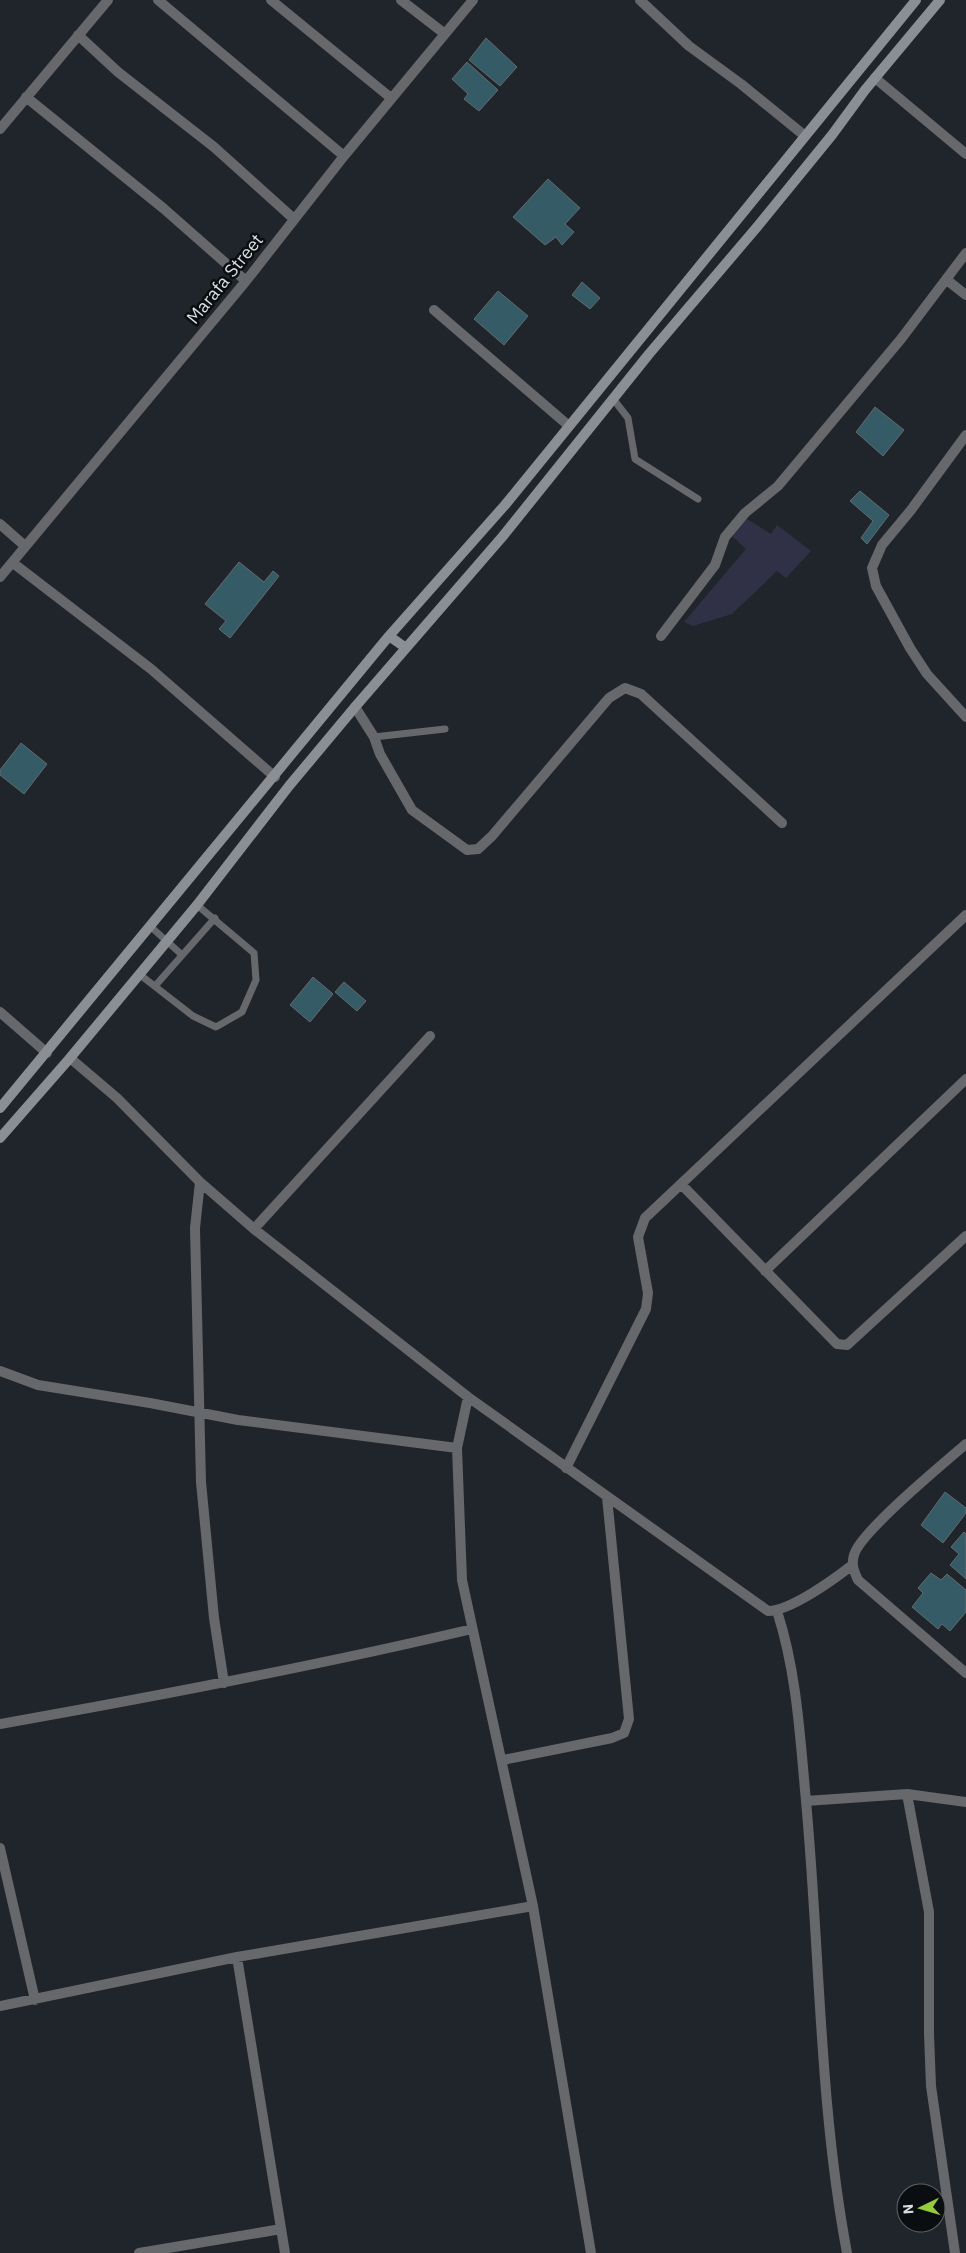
<svg xmlns="http://www.w3.org/2000/svg" width="966" height="2253" font-family="'IBM Plex Sans',sans-serif">
	<style>
		.green { fill: #303146 }
		.building { fill: #355c66; stroke: #626b6e }
		.lines { fill: none; stroke-linecap: round; stroke-linejoin: round }
		.lane { stroke: #66686b; stroke-width: 7 }
		.street { stroke: #66686b; stroke-width: 10 }
		.secondary { stroke: #8b8f94; stroke-width: 10 }
		.labels { text-anchor: middle; stroke-width: 5; stroke-linejoin: round; paint-order: stroke }
		.street-label { font-size: 18px; fill: #dadfe2; stroke: #0b0e10 }
	</style>
	<rect width="100%" height="100%" fill="#1f252a"/>
	<path class="green" d="M744 517 771 534 777 525 811 551 786 578 777 571 732 614 693 626 684 622 746 549 730 534Z"/>
	<path class="building" d="M486 38 517 67 500 86 469 60Z
		M467 62 498 90 479 111 464 99 468 94 452 79Z
		M548 179 580 208 565 224 574 232 562 245 556 237 545 245 513 217Z
		M582 282 600 298 590 309 572 295Z
		M498 291 528 316 504 345 474 319Z
		M875 407 904 430 883 456 856 432Z
		M860 491 889 515 867 544 861 538 873 521 850 501Z
		M239 562 264 582 273 571 279 576 230 638 219 629 226 621 205 604Z
		M21 743 47 764 24 794 0 775V770Z
		M313 977 333 994 310 1022 290 1005Z
		M344 982 366 1001 357 1011 335 992Z
		M945 1492 966 1508V1513L943 1543 921 1525Z
		M964 1532 966 1534V1579L950 1565 959 1554 951 1547Z
		M931 1573 941 1580 947 1574 966 1590V1612L950 1631 942 1624 938 1629 912 1607 923 1593 918 1588Z"/>
	<g class="lines">
		<path class="lane" d="M614 400 628 418 635 459 698 499
			M374 737 445 729
			M151 927 181 954
			M139 974 193 1016 216 1027 242 1012 256 980 254 953 197 905
			M155 986 215 918"/>
		<path class="street" d="M158 0 344 156
			M271 0 391 98
			M401 0 445 34
			M640 0 689 46 741 84 805 136
			M78 35 118 72 214 147 294 219
			M875 78 966 154
			M26 97 163 208 246 281
			M0 129 108 0
			M947 280 966 295
			M434 310 569 426
			M966 435 911 510 882 545 872 568 876 586 910 648 927 674 966 717
			M0 524 25 546
			M13 563 151 669 275 777
			M0 577 246 281 344 156 473 0
			M661 636 715 565 725 537 745 513 778 486 901 339 966 253
			M355 707 374 737 380 754 412 810 467 850 478 849 492 836 609 698 625 688 641 694 782 823
			M0 1012 47 1053
			M70 1058 117 1098 200 1182 254 1229 468 1397 768 1611C790 1611 833 1580 851 1566
			M200 1182 195 1228 201 1482 214 1618 224 1683
			M681 1184 837 1344 847 1345 966 1236
			M254 1229 430 1036
			M765 1271 966 1079
			M0 1371 38 1385 150 1403 238 1420 457 1448
			M468 1397 457 1448 462 1580 533 1906 591 2253
			M966 1444C944 1463 860 1532 854 1555 851 1565 854 1571 858 1580L966 1673
			M566 1468 646 1309 648 1293 638 1237 645 1218 966 915
			M777 1611C797 1673 800 1737 806 1801 820 1952 819 2104 847 2253
			M0 1724C158 1696 316 1666 472 1629
			M503 1760 612 1738 624 1733 629 1719 607 1497
			M907 1794 929 1912V2034L931 2086 955 2253
			M806 1801 907 1794 966 1802
			M0 1848 35 2000
			M237 1957 285 2253
			M0 2006 237 1957 533 1906
			M139 2253 281 2229"/>
		<path class="secondary" d="M389 636 406 648
			M0 1108 389 636 505 505 916 0
			M0 1138 70 1058 197 905 289 786 355 707 503 536 649 354 757 227 832 135 865 90 940 0"/>
	</g>
	<g class="labels">
		<g class="street-label">
			<text transform="translate(225 279) rotate(-51)" y="6">Marafa Street</text>
		</g>
	</g>
	<g transform="translate(921 2208) rotate(265)"><circle r="24" fill="#0b0e10" stroke="#5e6264"/>
	<path d="M0-4L9 19L0 12L-9 19Z" fill="#95cc3b"/>
	<text y="-8" font-size="14" font-weight="bold" text-anchor="middle" fill="#dadfe2">N</text>
	</g>
</svg>
